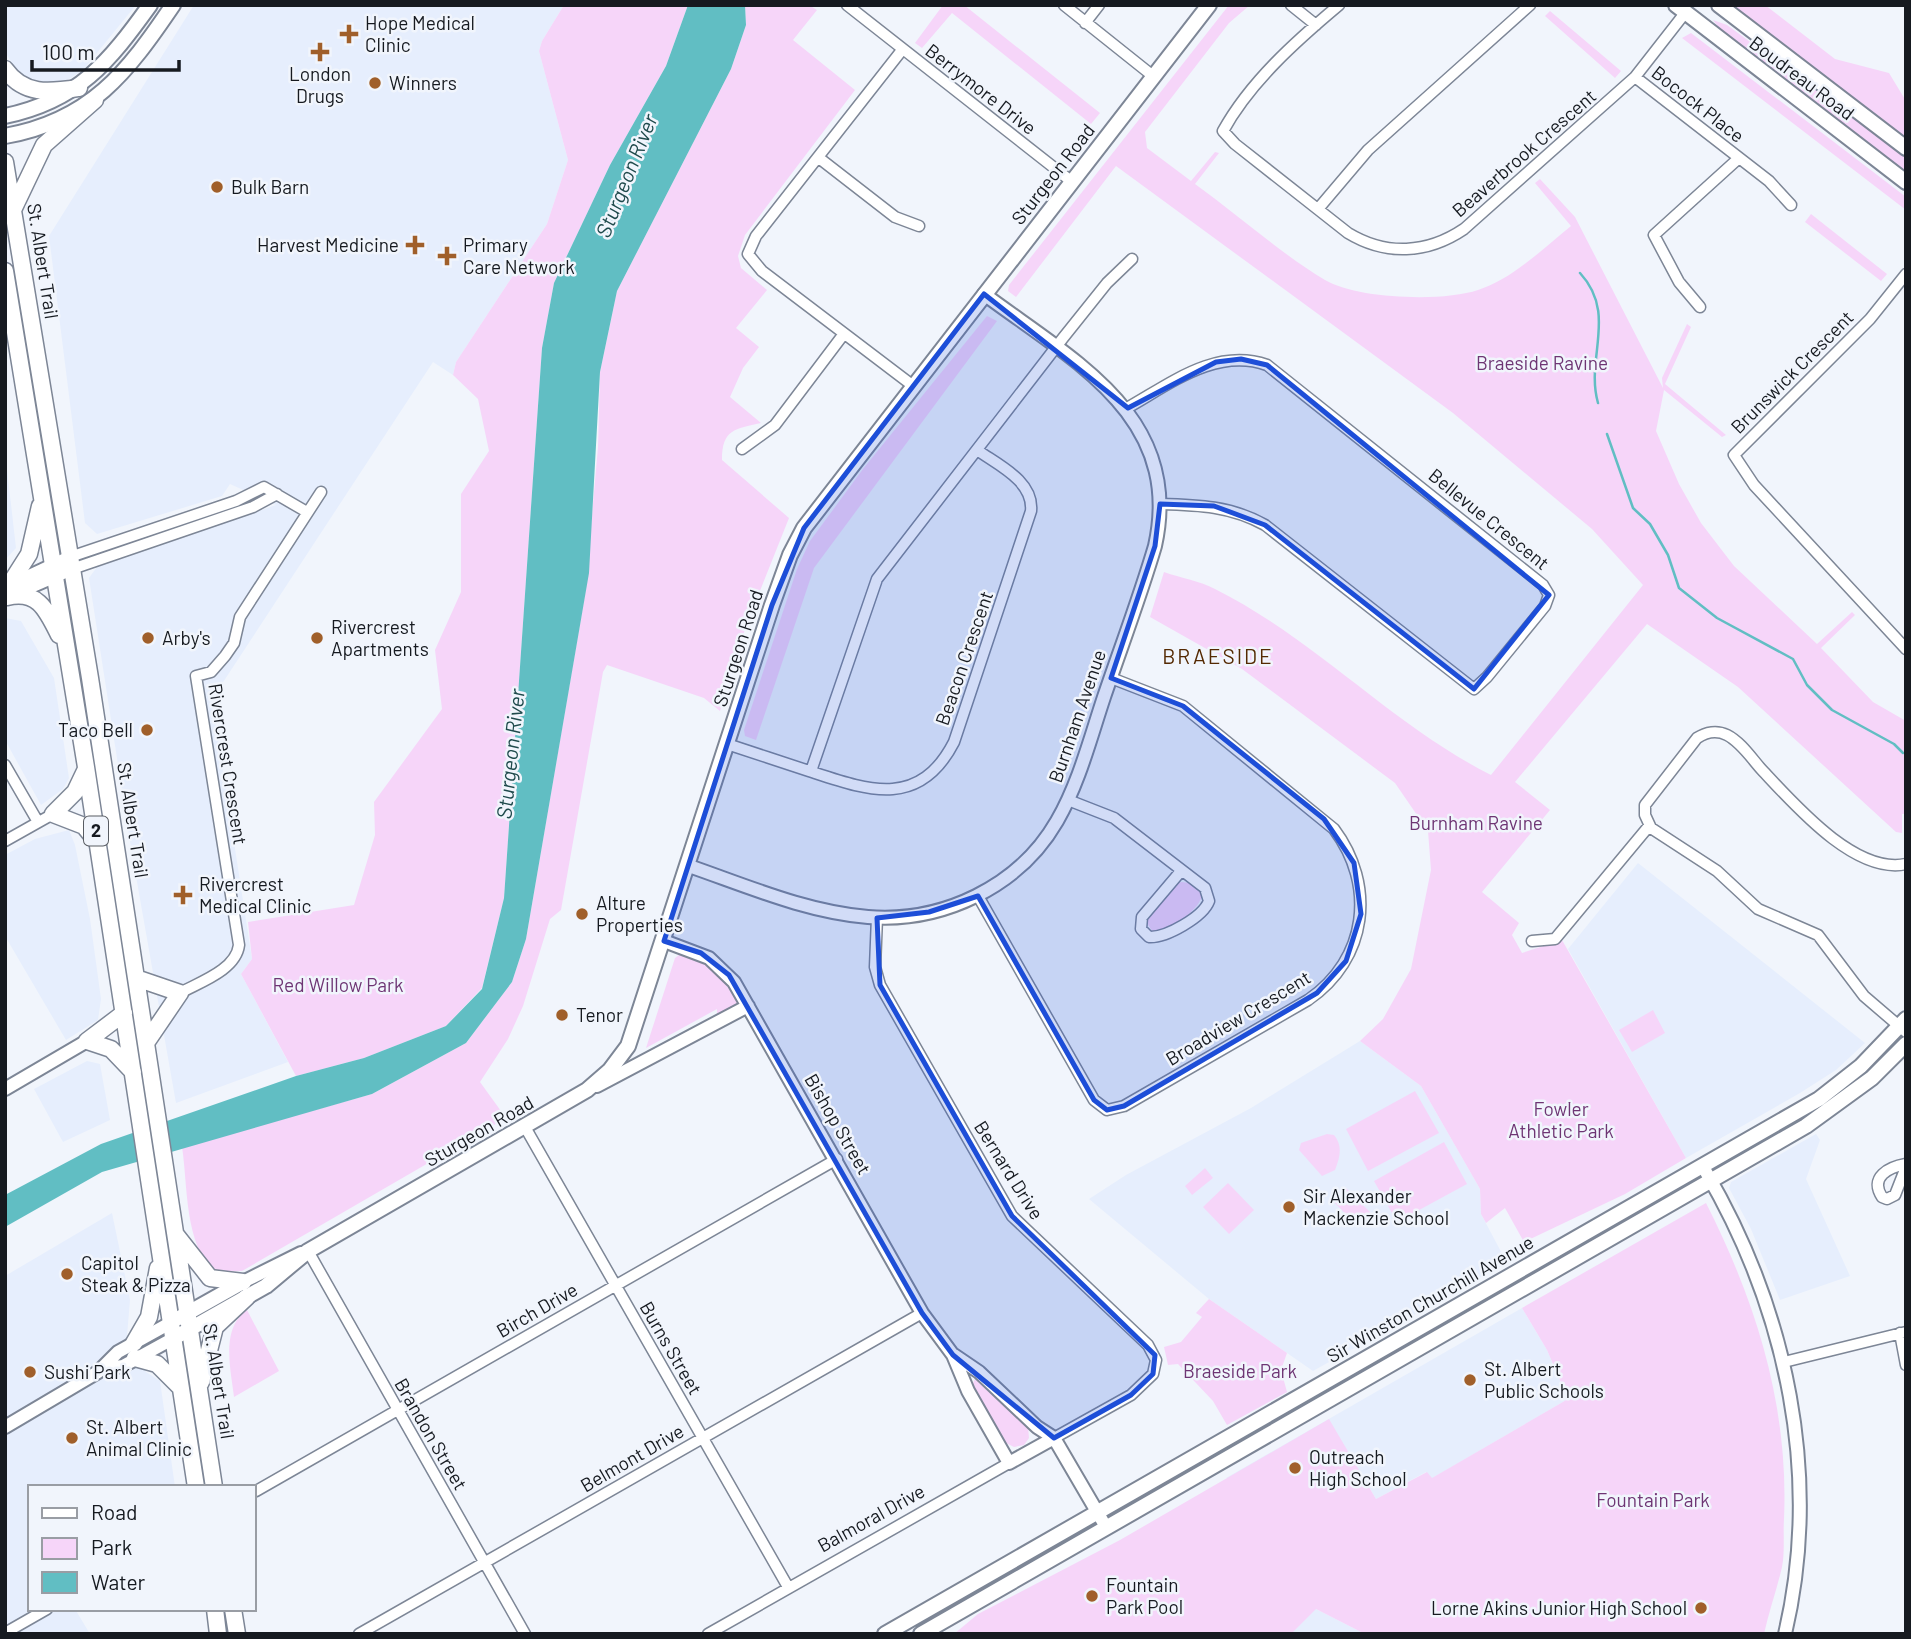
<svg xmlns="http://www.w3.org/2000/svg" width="1911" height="1639" font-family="Barlow,sans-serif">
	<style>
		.built { fill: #e6eefd }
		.green { fill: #f6d5f9 }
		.water { fill: #61bec3 }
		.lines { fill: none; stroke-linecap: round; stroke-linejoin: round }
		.stream { stroke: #61bec3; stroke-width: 2.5 }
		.minor-casing { stroke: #7d8696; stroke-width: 13 }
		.tertiary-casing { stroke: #7d8696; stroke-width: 16 }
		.secondary-casing { stroke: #7d8696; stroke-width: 18 }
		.primary-casing { stroke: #7d8696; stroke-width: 19 }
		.minor { stroke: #fff; stroke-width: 10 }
		.tertiary { stroke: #fff; stroke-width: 12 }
		.secondary { stroke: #fff; stroke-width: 14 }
		.primary { stroke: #fff; stroke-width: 16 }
		.marked { fill: #1d4ed8; fill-opacity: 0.2; stroke: #1d4ed8; stroke-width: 5; stroke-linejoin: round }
		.poi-dot { fill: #a05f2a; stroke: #f1f5fc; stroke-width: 2.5 }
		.labels { text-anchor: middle; stroke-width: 5; stroke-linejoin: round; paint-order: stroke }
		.shield { fill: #f1f5fc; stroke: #585c62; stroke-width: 2 }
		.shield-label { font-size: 18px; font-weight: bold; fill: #161a20 }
		.poi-label { font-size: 19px; fill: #161a20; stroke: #f1f5fc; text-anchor: start }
		.street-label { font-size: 19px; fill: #161a20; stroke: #f1f5fc }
		.park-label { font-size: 19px; fill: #6e3574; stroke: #f1f5fc }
		.water-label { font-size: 21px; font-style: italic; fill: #1f4a4c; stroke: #f1f5fc }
		.neighbourhood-label { font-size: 21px; letter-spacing: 2px; fill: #542902; stroke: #f1f5fc }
	</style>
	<rect width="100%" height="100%" fill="#f1f5fc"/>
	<path class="built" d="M5 5H136L83 70 55 88 21 78 7 55Z
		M194 5H564L542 41 539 51 568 160 547 224 456 362 453 375 433 362 212 699 252 959 241 974 288 1062 176 1103 131 848 89 578 97 567 276 505 230 484 222 496 97 534 85 523 49 236Z
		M5 452 16 548 5 560Z
		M5 618 21 621 54 678 69 778 63 789 41 805 5 740Z
		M69 830 75 845 90 919 101 999 98 1020 66 1040 5 936V855L35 839Z
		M1638 863 1865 1043 1836 1070 1800 1093 1686 1158 1568 949Z
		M1360 1041 1421 1086 1480 1189 1481 1214 1507 1263 1313 1371 1209 1299 1089 1199 1126 1175 1251 1108Z
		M87 1061 100 1064 110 1120 63 1142 34 1089Z
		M1816 1134 1820 1140 1806 1179 1850 1276 1780 1300 1751 1229 1729 1188 1731 1182Z
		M112 1213 130 1300 127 1336 146 1372 160 1381 175 1487H30V1609H75L90 1634H5V1276Z
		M1522 1308 1547 1350 1568 1399 1431 1479 1426 1472 1376 1499 1369 1487 1226 1478Z
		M1312 1607 1365 1634H1291Z"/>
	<path class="green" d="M564 5H688L666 66 610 165 554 283 542 348 504 898 482 988 446 1026 364 1058 296 1076 241 974 252 959 248 922 354 905 375 835 374 802 442 709 435 650 461 592V494L489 451 478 399 453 375 456 362 547 224 568 160 539 51 542 41Z
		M745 5H809L817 10 793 40 855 90 745 235 738 256 741 268 767 290 736 328 759 347 743 368 730 397 761 423C735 429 722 429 722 460L789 518 746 626 720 711 704 698 607 665 603 672 561 910 550 919 523 1006 508 1039 480 1082 506 1118 242 1271 215 1272C184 1245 188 1185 182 1147L372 1094 466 1043 512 982 526 939 585 595 598 447 600 372 617 291 731 69 746 25Z
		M943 5H964L1100 113 1091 124 952 13 922 48 915 43Z
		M1229 5H1250L1229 23 1145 132 1147 148 1191 181 1215 152 1219 153 1195 184C1238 215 1280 253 1325 280 1357 299 1443 302 1478 290 1511 280 1544 248 1571 226L1535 183 1540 179 1575 217 1663 388 1662 378 1687 324 1691 327 1665 384 1726 435 1722 437 1664 390 1656 431 1679 484 1701 523 1734 566 1817 644 1852 612 1855 615 1821 648 1873 702 1906 721V814H1902V833L1896 832 1738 687 1647 624 1515 782 1550 810 1482 892 1519 923 1512 935 1522 953 1562 940 1686 1158 1625 1194 1524 1242 1505 1208 1486 1223 1481 1214 1480 1189 1421 1086 1360 1041 1383 1019 1411 969 1431 870 1428 831 1395 783 1242 669 1150 617 1164 572C1181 578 1200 581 1215 589 1315 639 1392 725 1491 775L1643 585 1592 529 1453 413 1116 166 1016 297 1008 291 1009 285Z
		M1730 5H1765L1835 59 1889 73 1906 101V141Z
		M1550 11 1621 71 1615 78 1545 16Z
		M1713 20 1727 25 1906 156V174L1722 32Z
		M1691 33 1906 197V210L1682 38Z
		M1811 214 1887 274 1881 281 1805 222Z
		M987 316 997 321 814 568 756 740 745 736 744 730 797 569 810 541 863 469Z
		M1181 882C1233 885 1175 933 1152 931L1147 923 1149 917 1173 886Z
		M679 955C710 960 724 979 739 1005L717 1018V1009L646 1048 675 958Z
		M1653 1010 1665 1033 1632 1052 1619 1030Z
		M1415 1091 1439 1133 1368 1171 1346 1129Z
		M1327 1134 1334 1135C1343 1146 1340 1157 1335 1170L1322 1176 1299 1150 1301 1143Z
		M1444 1142 1467 1184 1397 1222 1374 1181Z
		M1205 1168 1213 1178 1192 1195 1185 1186Z
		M1228 1183 1254 1210 1229 1234 1203 1207Z
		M1346 1188 1372 1214 1358 1227 1333 1201Z
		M1706 1203C1756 1302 1789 1406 1784 1519 1783 1534 1785 1552 1782 1567 1777 1589 1769 1611 1764 1634H1365L1316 1609 1291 1634H954L978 1614 1120 1540 1329 1419 1376 1499 1427 1472 1432 1478 1568 1399 1547 1350 1522 1308Z
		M1209 1299 1287 1353 1281 1370 1287 1392 1227 1425 1213 1401 1178 1364 1168 1365 1164 1347 1181 1342 1202 1317 1196 1313Z
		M247 1310 279 1371 234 1397C231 1370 220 1329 247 1310Z
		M975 1379 1028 1427 1029 1438 1024 1445 1014 1447 1004 1442 972 1385Z"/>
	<path class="water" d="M688 5H745L746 25 731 69 617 291 600 372 589 573 526 939 512 982 466 1043 372 1094 102 1172 5 1227V1195L101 1144 296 1076 364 1058 446 1026 482 989 504 898 542 348 554 283 610 165 666 66Z"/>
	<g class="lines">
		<path class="stream" d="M1580 273C1618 314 1585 358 1598 403
			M1607 434 1633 508 1650 524 1668 555 1679 588 1717 618 1793 659 1807 685 1832 710 1894 744 1903 753"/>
		<g class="minor-casing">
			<path id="minor" d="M847 5 1071 181
				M1064 5 1153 76
				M1291 5 1316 25
				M1339 5C1296 41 1250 82 1223 131L1235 144 1348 233C1386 256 1427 254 1464 229L1635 77 1685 13
				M1085 23 1099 5
				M902 50 756 236 748 254 762 271 912 385
				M1635 77 1769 181 1791 205
				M819 158 895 217 919 226
				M1318 209 1368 150 1530 5
				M1906 274 1870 319 1734 455 1754 485 1906 649
				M1700 307 1679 282 1654 235 1739 158
				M1127 408C1170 384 1216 347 1267 365L1543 585 1549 595 1545 606 1487 677 1474 689 1265 525C1231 506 1199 505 1160 504
				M742 449 775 425 843 335
				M70 557 236 501 264 487 307 512
				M72 569 253 507 277 494
				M727 744C754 753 782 762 809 771 867 790 919 810 954 742L1031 511C1034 481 998 465 977 450
				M5 765 38 822
				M811 771 877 579 1063 338 1107 283 1132 259
				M1068 800 1114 818 1205 888 1209 901C1203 917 1166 938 1149 937L1141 929 1142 917 1181 871
				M5 841 53 814
				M1906 864C1855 875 1794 804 1762 770 1752 759 1741 742 1727 735 1717 730 1706 732 1697 738L1645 805V815L1651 828 1717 871 1758 909 1818 935 1864 996 1906 1032
				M978 896 1094 1100 1107 1110 1124 1106 1308 1000C1368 959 1376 885 1334 829L1183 706 1111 678
				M877 917 875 967 880 985 1012 1216 1148 1345 1156 1360 1153 1374 1131 1395 1054 1438
				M1532 941 1555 939 1649 826
				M180 993C200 982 236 970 239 945L196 676 211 672 225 656 234 643 240 617 321 492
				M525 1127 788 1587
				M1906 1164C1889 1167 1869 1177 1882 1197L1887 1199 1895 1195 1906 1167
				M308 1251 525 1634
				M1900 1333 1906 1365
				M1784 1362 1906 1332
				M256 1491 837 1159
				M5 1633 47 1609
				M359 1634 922 1313
				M708 1634 1009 1463"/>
		</g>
		<g class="tertiary-casing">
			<path id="tertiary" d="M8 586 70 557
				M12 595 72 569
				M689 866C747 886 806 912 868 917 942 923 1019 887 1057 821 1079 783 1090 739 1104 697 1121 647 1140 597 1155 546 1184 416 1072 360 984 294
				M664 941 709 958 734 982 922 1313 953 1355 968 1391 1009 1463 1054 1438
				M597 1086 748 1006
				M5 1089 87 1041
				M1706 1172C1787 1311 1822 1476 1785 1634
				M243 1282 301 1253
				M954 1355 979 1372 1037 1427 1054 1438 1106 1527
				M103 1369 123 1366 174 1338
				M5 1427 98 1372 118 1352 172 1322"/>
		</g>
		<g class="secondary-casing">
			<path id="secondary" d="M1676 5 1906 182
				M1719 5 1906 148
				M5 116C78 101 109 62 150 5
				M5 136C90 121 127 73 173 5
				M179 1318 243 1282
				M174 1338 266 1286 308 1251 587 1090 610 1070 628 1046 772 605 790 555 804 528 1209 5
				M885 1634 1819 1099 1861 1066 1906 1019
				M921 1634 1806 1126 1872 1078 1906 1044"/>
		</g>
		<g class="primary-casing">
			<path id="primary" d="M5 69C24 96 50 92 79 88
				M5 162 90 678 214 1487
				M13 210 44 145 95 100
				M5 271 86 767 196 1487
				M8 587 29 554 40 506
				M7 597C38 589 47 611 59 635
				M53 814 75 792 86 769
				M53 814 84 826 97 842
				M136 978 180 993 146 1043
				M87 1041 111 1049 133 1072
				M87 1041 124 1013
				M176 1235 210 1278 243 1282
				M134 1343 149 1317 158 1268
				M135 1358 157 1364 181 1388
				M201 1382 215 1327 247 1297
				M215 1609 218 1634
				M233 1609 237 1634"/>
		</g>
		<use href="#minor" class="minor"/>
		<use href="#tertiary" class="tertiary"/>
		<use href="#secondary" class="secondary"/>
		<use href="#primary" class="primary"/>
	</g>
	<path class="marked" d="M984 294 1128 408 1216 362 1241 359 1267 365 1549 595 1474 689 1265 525 1214 506 1160 504 1155 546 1111 678 1183 706 1324 819 1354 863 1361 914 1346 961 1317 993 1124 1106 1107 1110 1094 1100 978 896 929 912 877 918 880 985 1012 1216 1155 1355 1153 1374 1131 1395 1054 1438 953 1355 922 1313 729 975 701 953 664 941 772 605 804 528Z"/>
	<g class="poi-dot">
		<path d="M345.5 23.5h7v7h7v7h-7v7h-7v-7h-7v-7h7z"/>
		<path d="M316.5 41.5h7v7h7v7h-7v7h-7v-7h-7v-7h7z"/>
		<circle cx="375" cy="83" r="7"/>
		<circle cx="217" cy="187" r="7"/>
		<path d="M411.5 234.5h7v7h7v7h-7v7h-7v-7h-7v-7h7z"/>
		<path d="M443.5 245.5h7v7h7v7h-7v7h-7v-7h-7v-7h7z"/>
		<circle cx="148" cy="638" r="7"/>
		<circle cx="317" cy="638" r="7"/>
		<circle cx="147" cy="730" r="7"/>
		<path d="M179.5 884.5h7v7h7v7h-7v7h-7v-7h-7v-7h7z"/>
		<circle cx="582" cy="914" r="7"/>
		<circle cx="562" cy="1015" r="7"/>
		<circle cx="1289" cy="1207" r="7"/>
		<circle cx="67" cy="1274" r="7"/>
		<circle cx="30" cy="1372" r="7"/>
		<circle cx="1470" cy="1380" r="7"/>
		<circle cx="72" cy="1438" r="7"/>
		<circle cx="1295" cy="1468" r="7"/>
		<circle cx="1092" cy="1596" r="7"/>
		<circle cx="1701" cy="1608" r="7"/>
	</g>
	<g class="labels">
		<rect class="shield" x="84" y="816.5" width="24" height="29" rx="5"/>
		<g class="shield-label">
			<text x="96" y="837">2</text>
		</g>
		<g class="poi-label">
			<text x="365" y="30">Hope Medical<tspan x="365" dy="22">Clinic</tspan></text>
			<text x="320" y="81" text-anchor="middle">London<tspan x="320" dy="22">Drugs</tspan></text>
			<text x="389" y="90">Winners</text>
			<text x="231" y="194">Bulk Barn</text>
			<text x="399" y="252" text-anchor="end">Harvest Medicine</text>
			<text x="463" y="252">Primary<tspan x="463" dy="22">Care Network</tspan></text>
			<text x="331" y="634">Rivercrest<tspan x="331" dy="22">Apartments</tspan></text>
			<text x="162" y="645">Arby's</text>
			<text x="133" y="737" text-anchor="end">Taco Bell</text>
			<text x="199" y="891">Rivercrest<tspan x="199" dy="22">Medical Clinic</tspan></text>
			<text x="596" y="910">Alture<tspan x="596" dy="22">Properties</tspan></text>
			<text x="576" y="1022">Tenor</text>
			<text x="1303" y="1203">Sir Alexander<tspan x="1303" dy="22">Mackenzie School</tspan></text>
			<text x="81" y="1270">Capitol<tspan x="81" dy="22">Steak &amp; Pizza</tspan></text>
			<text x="1484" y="1376">St. Albert<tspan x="1484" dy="22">Public Schools</tspan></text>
			<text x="44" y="1379">Sushi Park</text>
			<text x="86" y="1434">St. Albert<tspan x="86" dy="22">Animal Clinic</tspan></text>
			<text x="1309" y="1464">Outreach<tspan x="1309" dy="22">High School</tspan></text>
			<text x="1106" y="1592">Fountain<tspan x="1106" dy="22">Park Pool</tspan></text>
			<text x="1687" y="1615" text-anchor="end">Lorne Akins Junior High School</text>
		</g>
		<g class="street-label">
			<text transform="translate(1802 78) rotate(37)" y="7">Boudreau Road</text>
			<text transform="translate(981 89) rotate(38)" y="7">Berrymore Drive</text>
			<text transform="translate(1698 104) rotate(38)" y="7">Bocock Place</text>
			<text transform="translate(1524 153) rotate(-41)" y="7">Beaverbrook Crescent</text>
			<text transform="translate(1053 174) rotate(-52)" y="7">Sturgeon Road</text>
			<text transform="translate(43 261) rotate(81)" y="7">St. Albert Trail</text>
			<text transform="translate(1792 372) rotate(-45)" y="7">Brunswick Crescent</text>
			<text transform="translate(1489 519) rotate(39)" y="7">Bellevue Crescent</text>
			<text transform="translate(738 648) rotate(-72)" y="7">Sturgeon Road</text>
			<text transform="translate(964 658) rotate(-71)" y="7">Beacon Crescent</text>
			<text transform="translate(1077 716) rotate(-71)" y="7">Burnham Avenue</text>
			<text transform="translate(228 764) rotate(81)" y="7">Rivercrest Crescent</text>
			<text transform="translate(133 820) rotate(81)" y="7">St. Albert Trail</text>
			<text transform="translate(1238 1018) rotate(-31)" y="7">Broadview Crescent</text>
			<text transform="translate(838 1124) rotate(60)" y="7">Bishop Street</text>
			<text transform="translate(479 1131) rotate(-30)" y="7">Sturgeon Road</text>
			<text transform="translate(1009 1170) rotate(58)" y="7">Bernard Drive</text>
			<text transform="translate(1430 1299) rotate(-30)" y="7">Sir Winston Churchill Avenue</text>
			<text transform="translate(537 1310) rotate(-30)" y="7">Birch Drive</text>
			<text transform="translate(671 1348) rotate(60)" y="7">Burns Street</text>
			<text transform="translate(219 1381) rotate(81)" y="7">St. Albert Trail</text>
			<text transform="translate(431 1434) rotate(60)" y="7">Brandon Street</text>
			<text transform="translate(632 1458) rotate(-30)" y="7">Belmont Drive</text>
			<text transform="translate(871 1518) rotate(-29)" y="7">Balmoral Drive</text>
		</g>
		<g class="park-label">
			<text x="1542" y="370">Braeside Ravine</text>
			<text x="1476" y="830">Burnham Ravine</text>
			<text x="338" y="992">Red Willow Park</text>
			<text x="1561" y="1116">Fowler<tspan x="1561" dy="22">Athletic Park</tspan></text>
			<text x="1240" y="1378">Braeside Park</text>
			<text x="1653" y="1507">Fountain Park</text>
		</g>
		<g class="water-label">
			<text transform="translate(627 176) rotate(-68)" y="7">Sturgeon River</text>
			<text transform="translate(511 754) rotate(-84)" y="7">Sturgeon River</text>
		</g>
		<g class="neighbourhood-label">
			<text x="1218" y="664">BRAESIDE</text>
		</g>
	</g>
	<rect width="1911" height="1639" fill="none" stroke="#161a20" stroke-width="14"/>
	<rect x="28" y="1485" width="228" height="126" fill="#f1f5fc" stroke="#999da4" stroke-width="2"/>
	<rect x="42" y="1508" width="35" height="10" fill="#ffffff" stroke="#999da4" stroke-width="2"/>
	<text x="91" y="1520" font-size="21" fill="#161a20">Road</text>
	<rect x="42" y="1538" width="35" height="21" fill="#f6d5f9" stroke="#999da4" stroke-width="2"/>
	<text x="91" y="1555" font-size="21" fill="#161a20">Park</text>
	<rect x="42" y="1572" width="35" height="21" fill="#61bec3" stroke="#999da4" stroke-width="2"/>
	<text x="91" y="1590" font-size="21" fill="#161a20">Water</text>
	<path d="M32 60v10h147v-10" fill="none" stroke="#161a20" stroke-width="3.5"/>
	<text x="42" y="60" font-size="21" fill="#161a20" stroke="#f1f5fc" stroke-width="5" paint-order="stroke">100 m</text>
</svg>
